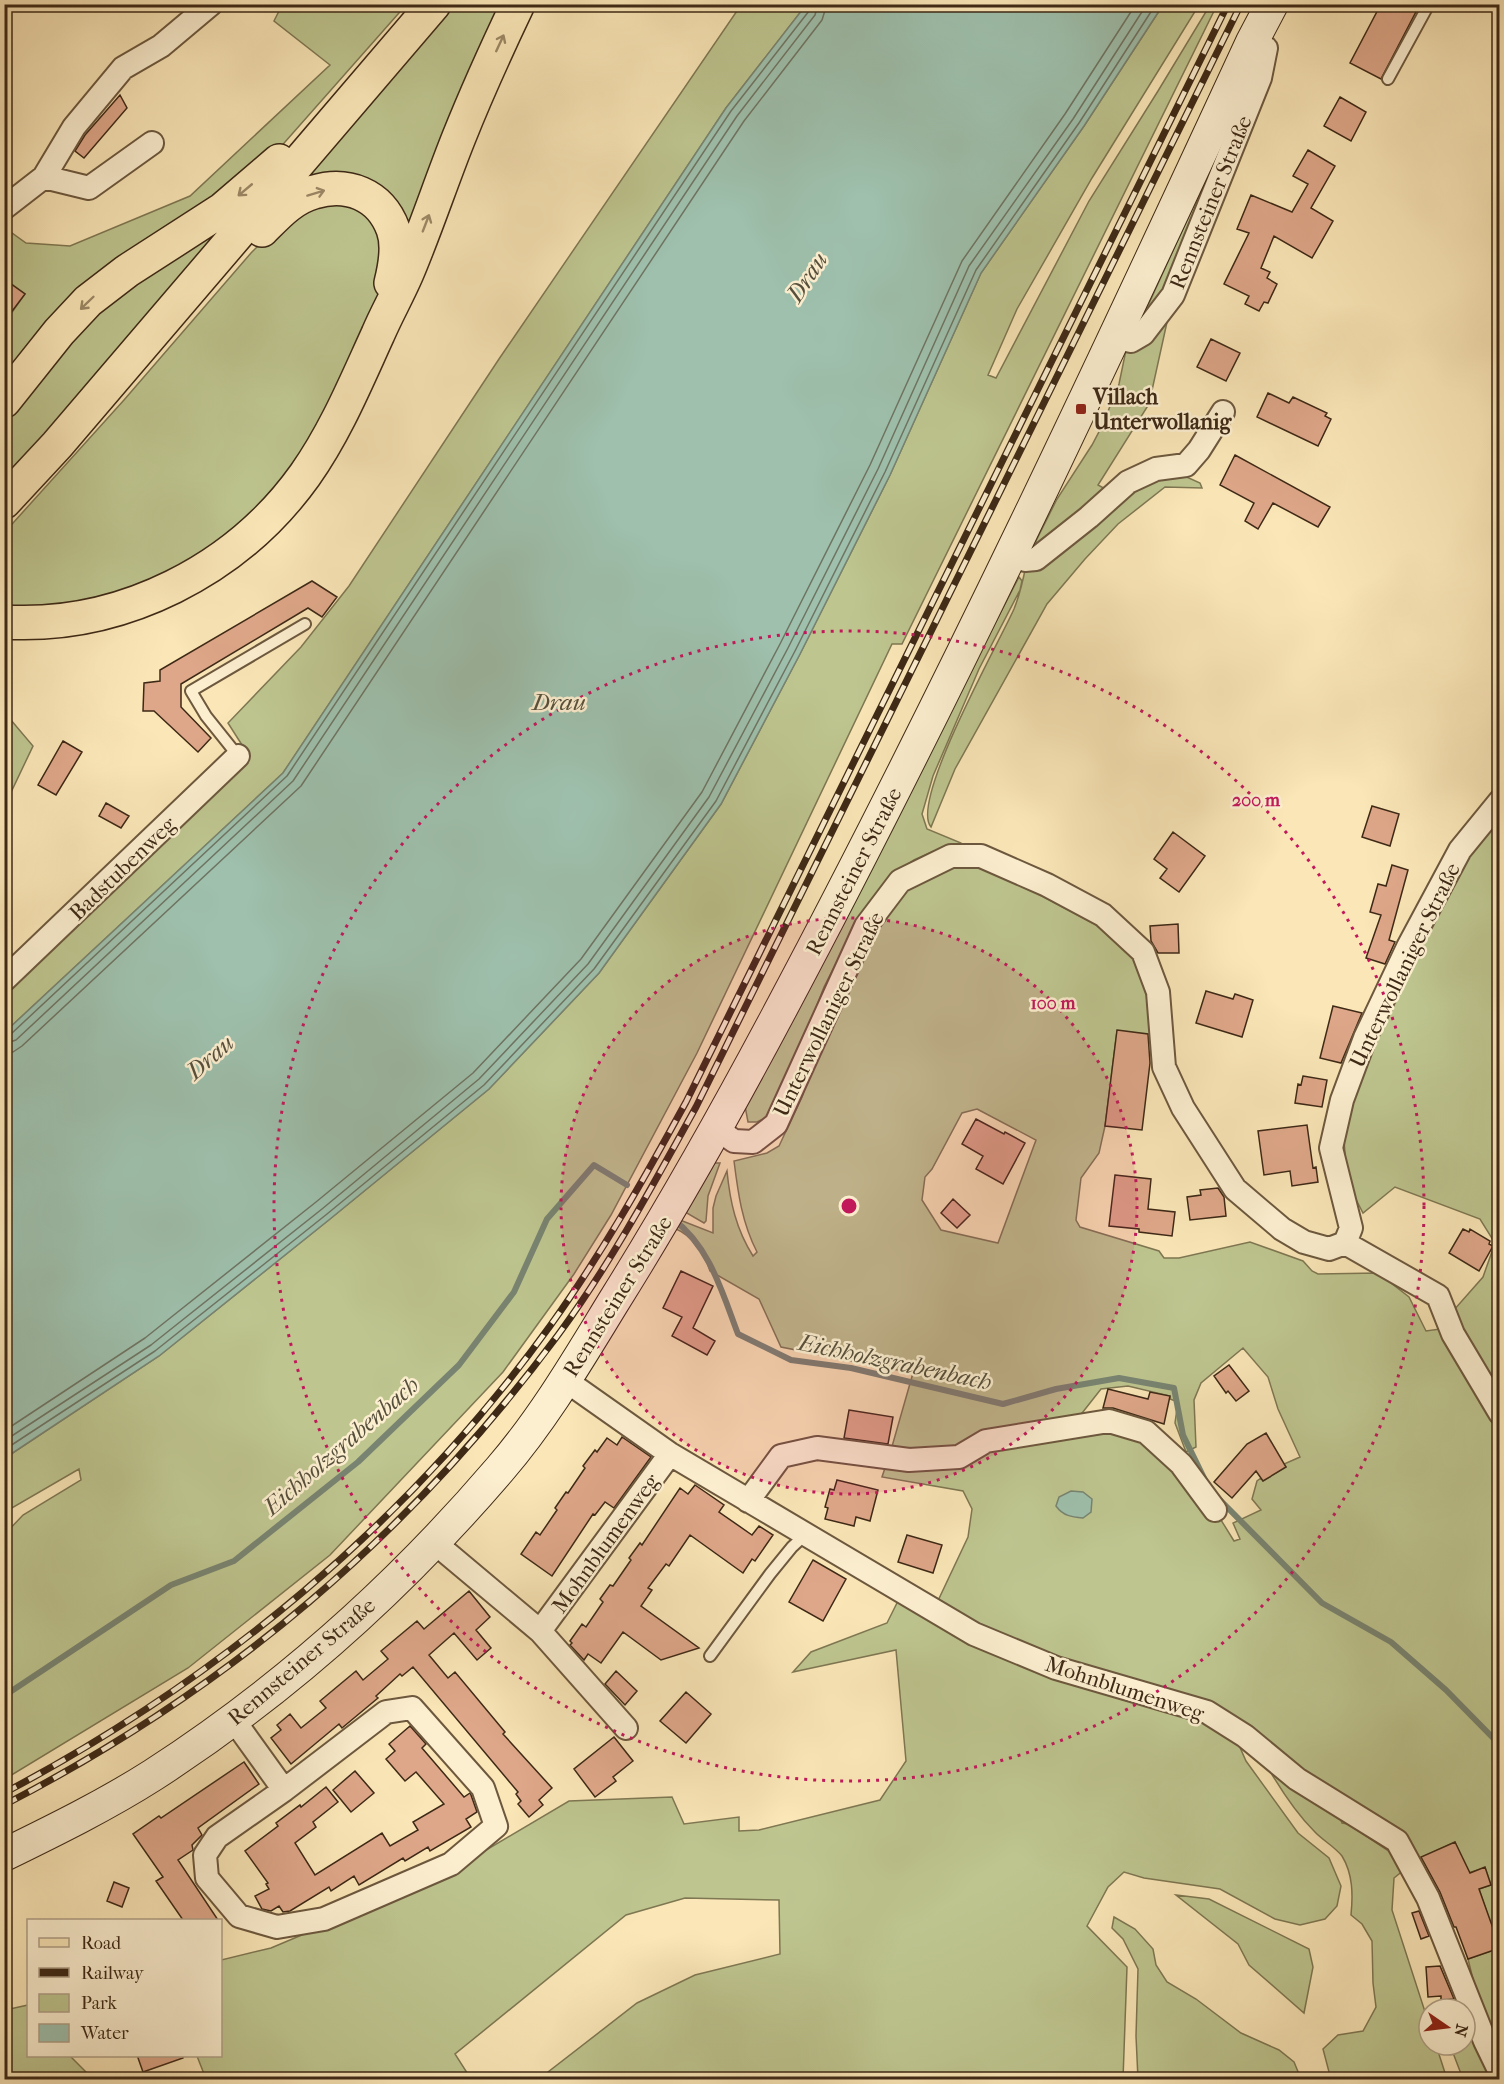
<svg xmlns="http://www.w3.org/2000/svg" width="1504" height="2084" font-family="'IM FELL French Canon',serif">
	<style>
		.green { fill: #bec58f; stroke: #7e7752; stroke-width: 1.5; fill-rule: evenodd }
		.water { fill: #9ec0ad; stroke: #788471; stroke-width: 1.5 }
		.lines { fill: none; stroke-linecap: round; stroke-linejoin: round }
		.shore { stroke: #6e7462; stroke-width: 1.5 }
		.stream { stroke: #788471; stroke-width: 6 }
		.building { fill: #dea789; stroke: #3e2916; stroke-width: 1.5 }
		.service-casing { stroke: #6d583e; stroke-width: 14 }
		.minor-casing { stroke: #6d583e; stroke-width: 26 }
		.secondary-casing { stroke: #3e2916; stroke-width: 34 }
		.primary-casing { stroke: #3e2916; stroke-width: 36 }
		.service { stroke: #fcefd0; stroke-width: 10 }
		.minor { stroke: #fcefd0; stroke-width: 22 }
		.secondary { stroke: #fcefd0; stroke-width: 32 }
		.primary { stroke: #fae6b7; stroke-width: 33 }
		.rail-casing { stroke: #3e2916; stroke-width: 7 }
		.rail { stroke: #fcefd0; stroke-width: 4.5; stroke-dasharray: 14; stroke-linecap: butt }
		.oneway { stroke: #9c8866 }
		.ring { fill: none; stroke: #c2185b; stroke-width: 3; stroke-dasharray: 3 6 }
		.poi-dot { fill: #8f2418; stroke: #fcefd0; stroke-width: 2 }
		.labels { text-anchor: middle; stroke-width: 5; stroke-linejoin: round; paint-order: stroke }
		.street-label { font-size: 22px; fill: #3e2916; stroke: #fcefd0 }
		.poi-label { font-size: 22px; font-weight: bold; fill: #3e2916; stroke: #fcefd0; text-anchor: start }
		.water-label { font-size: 24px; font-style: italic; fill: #564f3c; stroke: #fcefd0 }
		.centre { fill: #c2185b; stroke: #fcefd0; stroke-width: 3 }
		.ring-label { font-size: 18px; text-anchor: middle; font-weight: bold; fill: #c2185b; stroke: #fcefd0; stroke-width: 5; stroke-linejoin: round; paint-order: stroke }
	</style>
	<rect width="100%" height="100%" fill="#fae6b7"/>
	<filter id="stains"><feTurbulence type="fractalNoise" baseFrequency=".00333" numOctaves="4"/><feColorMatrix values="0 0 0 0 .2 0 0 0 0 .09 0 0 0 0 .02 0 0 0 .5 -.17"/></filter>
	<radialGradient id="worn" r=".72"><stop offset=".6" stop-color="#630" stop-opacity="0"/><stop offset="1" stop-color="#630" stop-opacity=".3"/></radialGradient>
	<path class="green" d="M282 5H406L270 159 5 393V322L25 294 5 279V228L26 243 70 246 190 196 330 65 274 21Z
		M451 5H510L411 239 310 176V169Z
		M741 5H806L726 108 283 773 5 1032V985L249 756 228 723 301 647 349 586 499 359Z
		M1163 5H1199L1092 178 1017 309 988 375 996 378 1089 201 1158 91 1210 5H1217L902 644H892L697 1053 611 1215 574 1274 503 1372 330 1555 188 1668 5 1779V1534L23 1515 81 1480 79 1469 5 1512V1458L159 1356 330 1219 489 1089 599 973 721 804 800 654 890 475 981 273 1084 126Z
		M1242 99 1177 273 1136 332Z
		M335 198 372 215 388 265 377 302 319 429 261 508 173 574 95 603 5 610 4 533 124 400 251 253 289 215Z
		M210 237 213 244 5 485V415L80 320Z
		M1171 304 1149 404 1098 485 1107 490 1040 547 1036 544V541L1057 499 1092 445 1102 426 1119 384 1126 350Z
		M1180 474 1200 483 1202 488 1165 487 1118 524 1085 559 1047 604 955 769 931 827C909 802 1000 641 1014 609 1020 594 1023 581 1026 565L1124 488Z
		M1019 577 1022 581 1020 590 979 669 933 776 922 814 927 829 961 843 962 847 934 851 914 860 898 871 854 928 824 987 798 1055 767 1117 757 1122H748L745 1106Z
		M5 713 33 746 5 805Z
		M1499 814V1399L1453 1311 1483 1277 1495 1243 1480 1219 1395 1187 1363 1213 1347 1182 1343 1126 1365 1057 1463 860Z
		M947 864H976L999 873 1106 930 1136 958 1148 984 1153 1035 1117 1031 1105 1126 1099 1153 1081 1178 1076 1220 1080 1227 1159 1251 1164 1258H1179L1250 1242 1303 1261 1312 1271 1318 1274 1378 1273 1409 1297 1426 1331 1440 1329 1499 1419V1948L1479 1889 1491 1885 1485 1868 1468 1873 1455 1842 1416 1860 1260 1741 1088 1673 936 1605 968 1537 972 1509 963 1491 882 1477 888 1459 972 1450 1096 1432 1135 1435 1152 1440 1206 1511 1221 1520 1234 1541 1240 1539 1233 1523 1261 1510 1252 1499 1257 1481 1261 1478 1263 1481 1286 1467 1284 1464 1300 1457 1278 1409 1268 1377 1243 1348 1201 1383 1194 1400 1196 1447 1186 1452 1175 1423 1178 1402 1170 1399V1396L1128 1386 1101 1389 1075 1422 958 1449 891 1450 913 1373 781 1347 759 1299 710 1271C705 1256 692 1235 676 1229L680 1220 713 1233V1208L716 1196 727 1171C730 1202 736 1229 753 1256L757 1252C742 1223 738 1193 734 1161L767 1153 779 1146 802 1097 838 994 893 901 920 875ZM977 1109 1036 1140 998 1243 941 1230 922 1200 925 1177 932 1169 962 1113Z
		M715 1163H720L708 1196 706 1221 704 1223 685 1212 707 1168Z
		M900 1597 1231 1727 1246 1761 1298 1833 1329 1858 1341 1886 1337 1906 1325 1919 1300 1925 1275 1919 1220 1889 1144 1878 1124 1872 1108 1887 1087 1926 1127 1967 1123 2079H539L637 2003 695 1975 780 1954 779 1900 685 1898 626 1915 455 2054 471 2079H206L197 2056H220L221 1960 271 1948 444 1875 569 1801 672 1797 684 1824 739 1817V1831L759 1830 880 1800 906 1761 896 1650 793 1672 811 1652 887 1623Z
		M1263 1759 1339 1814 1342 1823 1348 1824 1410 1865 1394 1878 1392 1910 1429 2024V2045H1436L1447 2079H1335L1329 2072 1323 2049 1338 2035 1363 2031 1376 2007 1373 1983 1372 1941 1362 1924 1351 1915C1353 1895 1353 1874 1342 1856 1334 1846 1322 1840 1314 1831 1293 1810 1277 1784 1263 1759Z
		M1176 1895 1209 1899 1309 1949 1313 1967 1304 2013 1249 1965 1238 1944Z
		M1114 1917 1135 1929 1153 1949 1156 1965 1167 1982 1196 1999 1241 2033 1279 2050 1294 2062 1301 2079H1138L1136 2036 1138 1969 1123 1939 1112 1928Z
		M1499 1948V2079H1463L1450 2045H1465V2021L1481 2012 1468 1959Z
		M28 2005V2056H70L88 2074 84 2079H5V2010Z"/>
	<path class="water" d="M806 5H1163L1084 126 981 273 890 475 800 654 721 804 599 973 489 1089 330 1219 159 1356 5 1458V1032L283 773 726 108Z
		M1071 1491 1083 1492 1092 1499 1091 1512 1083 1518C1072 1517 1063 1516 1056 1506L1059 1497Z"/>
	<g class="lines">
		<path class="shore" d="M4 1036 11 1034 287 776 731 111 809 11 810 4
			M4 1044 16 1040 293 781 737 116 815 15 818 4
			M4 1053 13 1052 22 1046 301 786 744 121 822 20 827 4
			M4 1431 145 1338 316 1202 473 1073 581 959 702 792 780 644 870 465 962 261 1065 114 1136 4
			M4 1441 151 1345 322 1209 479 1079 588 964 709 797 788 648 878 469 969 266 1073 119 1147 4
			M4 1450 155 1351 327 1214 484 1085 594 969 716 801 795 651 885 472 976 270 1079 123 1156 4"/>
		<path class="stream" d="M673 1219C710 1247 722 1292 738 1334L791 1360 851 1368 1003 1404 1056 1389 1119 1378 1174 1388 1183 1435 1205 1480
			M1220 1500 1322 1603 1391 1642 1446 1690 1500 1745
			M4 1696 171 1585 234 1561 358 1462 459 1365 514 1292 547 1219 594 1165 627 1185"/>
	</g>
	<path class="building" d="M1381 4H1420L1381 79 1350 63Z
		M120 95 127 108 84 158 75 151 85 135Z
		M1340 97 1366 112 1351 141 1324 126Z
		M1308 150 1335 166 1311 208 1333 221 1312 258 1274 236 1261 268 1270 272 1267 278 1277 284 1268 303 1264 302 1259 311 1245 304 1249 296 1224 284 1249 233 1237 229 1251 195 1292 212 1308 184 1293 176Z
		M4 279 25 294 4 322Z
		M1211 339 1240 353 1226 381 1197 367Z
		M1268 393 1289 403 1293 397 1327 413 1325 416 1331 419 1318 446 1257 417Z
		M1235 455 1330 507 1318 527 1273 503 1258 529 1245 521 1254 503 1220 485Z
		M312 581 337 597 322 617 308 608 181 684V707L211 738 198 752 154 711H143L144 683 160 681V670Z
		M63 741 82 752 56 795 38 785Z
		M106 803 129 816 121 828 99 816Z
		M1372 806 1399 814 1390 846 1362 837Z
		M1173 832 1205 856 1179 892 1160 878 1167 869 1154 859Z
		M1392 865 1408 870 1389 940 1395 942 1385 964 1366 958 1381 915 1370 912 1378 884 1386 886Z
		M1178 924 1179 953H1158L1151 941 1150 926Z
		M1206 991 1233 999 1235 994 1253 1000 1242 1037 1196 1023Z
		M1333 1006 1362 1013 1341 1063 1320 1058Z
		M1117 1030 1148 1034 1150 1063 1142 1130 1105 1126Z
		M1303 1076 1327 1080 1322 1107 1295 1103 1298 1084 1301 1085Z
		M976 1119 1004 1134 1005 1132 1025 1143 1003 1184 976 1169 983 1156 962 1144Z
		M1307 1125 1313 1168 1316 1167 1318 1182 1292 1186 1290 1171 1264 1175 1258 1131Z
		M1115 1175 1151 1179 1148 1209 1175 1212 1172 1236 1139 1232V1229L1109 1226Z
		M1218 1188 1224 1197 1226 1216 1190 1220 1187 1197 1201 1195 1200 1190Z
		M953 1199 970 1215 957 1228 941 1213Z
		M1463 1229 1469 1232 1470 1229 1490 1241 1489 1244 1493 1246 1479 1271 1449 1253Z
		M681 1271 713 1286 693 1328 715 1341 707 1355 672 1336 682 1317 663 1308Z
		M1229 1365 1249 1391 1236 1401 1228 1391 1226 1393 1214 1376Z
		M1108 1389 1148 1399 1150 1392 1170 1396 1164 1424 1113 1408H1103Z
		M849 1410 893 1417 888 1444 844 1438Z
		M1266 1433 1286 1467 1263 1481 1256 1471 1232 1498 1214 1482 1247 1444Z
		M622 1437 651 1457 614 1508 605 1502 595 1515 593 1514 552 1576 521 1554 536 1532 540 1535 557 1510 555 1508 566 1492 568 1493 585 1468 583 1466 595 1450 597 1452 607 1438 617 1445Z
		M837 1480 878 1490 870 1521 856 1517 854 1526 825 1519 828 1508 825 1507 830 1489 834 1490Z
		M695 1485 724 1505 719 1512 752 1535 759 1526 773 1535 755 1561 752 1559 743 1573 690 1535 669 1566 666 1564 648 1588 652 1590 641 1606 699 1648 661 1660 623 1632 601 1663 588 1654 584 1660 570 1645 572 1643 570 1641 582 1624 586 1627 603 1602 600 1599 610 1585 613 1586 631 1560 629 1558 640 1543 642 1545 680 1488 688 1494Z
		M907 1535 942 1545 933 1573 898 1562Z
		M813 1560 846 1579 823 1621 789 1602Z
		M469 1591 490 1617 476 1630 491 1648 477 1660 454 1633 429 1655 448 1678 455 1672 505 1732 503 1734 552 1788 539 1800 543 1805 529 1817 518 1804 521 1801 516 1794 518 1792 413 1667 402 1676 400 1674 376 1696 378 1698 342 1728 339 1724 291 1764 271 1738 281 1730 277 1725 290 1714 301 1728 326 1708 320 1701 356 1671 363 1680 388 1659 381 1651 417 1621 424 1629Z
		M616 1671 637 1691 625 1705 605 1684Z
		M686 1692 711 1714 686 1743 660 1721Z
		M410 1726 426 1744 422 1748 464 1797 470 1793 471 1795 477 1812 466 1819 471 1827 430 1851 428 1847 405 1861 403 1858 359 1885 354 1876 331 1891 329 1887 290 1911 283 1912 279 1906 271 1911 262 1909 255 1896 269 1889 266 1884 268 1883 245 1851 278 1826 276 1823 300 1805 301 1807 326 1787 338 1802 313 1822 316 1827 295 1843 315 1875 382 1833 390 1846 418 1830 413 1822 444 1804 416 1772 405 1781 386 1759 395 1751 389 1744Z
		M614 1737 633 1761 613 1777 616 1781 595 1797 574 1769Z
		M244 1762 259 1784 198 1828 202 1835 192 1845 193 1850 178 1860 218 1920H183L156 1881 163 1877 133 1834 159 1816 161 1818Z
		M355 1771 374 1793 351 1812 333 1790Z
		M1455 1842 1470 1873 1485 1867 1491 1885 1479 1889 1500 1948 1468 1959 1456 1927H1454L1440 1892 1421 1857Z
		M114 1882 129 1888 122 1907 107 1901Z
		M1419 1911 1429 1936 1421 1939 1412 1913Z
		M1440 1966 1454 1999 1441 2000V1996L1428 1997 1426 1967Z
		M137 2055H183V2058L143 2072Z"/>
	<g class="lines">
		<g class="service-casing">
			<path id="service" d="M1388 79 1429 4
				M238 756 206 716 191 691 305 624
				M710 1656 770 1574 792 1547 805 1535"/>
		</g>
		<g class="minor-casing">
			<path id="minor" d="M44 177 89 188 152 143
				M4 208 44 177 74 127 123 68 161 46 211 4
				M1115 338 1131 341 1143 334 1173 295 1260 78 1266 48 1252 42
				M1012 552 1025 560 1036 559 1089 517 1128 482 1156 469 1186 465 1199 450 1223 412
				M4 980 238 756
				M717 1129 734 1141 753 1142 776 1124 866 926 900 881 951 856H981L1047 885 1103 915 1143 952 1158 992 1164 1067 1183 1108 1235 1189 1282 1229 1304 1242 1329 1249 1345 1243 1351 1228 1331 1148 1342 1100 1365 1038 1408 947 1460 850 1500 801
				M1345 1243 1438 1296 1453 1334 1500 1413
				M565 1380 670 1454 974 1634 1056 1668 1207 1712 1245 1736 1297 1779 1397 1841 1428 1898 1485 2041 1500 2072
				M748 1501 781 1456 817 1448 909 1460 959 1457 986 1441 1109 1421 1146 1432 1181 1464 1215 1510
				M435 1543 540 1631 670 1454
				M540 1631 626 1728
				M233 1719 284 1790 386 1712 412 1708 483 1788 496 1826 451 1864 324 1919 277 1927 239 1916 207 1878 205 1855 217 1837 284 1790"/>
		</g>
		<g class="secondary-casing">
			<path id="secondary" d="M4 1855C55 1830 106 1805 153 1775 283 1691 400 1586 500 1469 544 1418 579 1358 614 1301 674 1205 729 1107 782 1007 950 691 1102 366 1252 42L1272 4"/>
		</g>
		<g class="primary-casing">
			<path id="primary" d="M262 230C277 215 292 198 314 192 347 182 380 194 393 229 399 245 395 267 391 283
				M4 401 59 332 88 301 127 271 223 209 279 161
				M4 502 57 445 434 4
				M4 622C122 629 237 570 305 475 336 431 356 382 378 334 387 313 398 294 407 273 426 228 441 182 459 137 477 92 497 48 518 4"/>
		</g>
		<use href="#service" class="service"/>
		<use href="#minor" class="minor"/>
		<use href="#secondary" class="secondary"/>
		<use href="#primary" class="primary"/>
		<g class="rail-casing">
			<path id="rail" d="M4 1793C218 1680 408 1523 550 1326 601 1255 644 1179 686 1102L1228 4
				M4 1805C228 1689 408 1537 558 1335 611 1263 653 1185 696 1107L1241 4"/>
		</g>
		<use href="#rail" class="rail"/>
	</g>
	<defs><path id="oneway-shaft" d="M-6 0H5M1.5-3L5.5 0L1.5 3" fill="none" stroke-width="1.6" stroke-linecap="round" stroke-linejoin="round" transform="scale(1.5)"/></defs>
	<g class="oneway">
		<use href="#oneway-shaft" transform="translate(500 43) rotate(-65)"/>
		<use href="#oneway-shaft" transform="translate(245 190) rotate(140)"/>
		<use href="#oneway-shaft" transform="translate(316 193) rotate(-17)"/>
		<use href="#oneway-shaft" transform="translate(426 223) rotate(-69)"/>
		<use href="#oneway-shaft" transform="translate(87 303) rotate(136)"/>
	</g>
	<circle cx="849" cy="1206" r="288" fill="#c2185b" fill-opacity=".12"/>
	<g class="ring">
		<circle cx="849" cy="1206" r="288"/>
		<circle cx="849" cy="1206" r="575"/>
	</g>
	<rect class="poi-dot" x="1075" y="403" width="12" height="12" rx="3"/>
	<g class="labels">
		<g class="street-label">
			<text transform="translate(1210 202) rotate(-68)" y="8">Rennsteiner Straße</text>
			<text transform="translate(122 868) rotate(-44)" y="8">Badstubenweg</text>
			<text transform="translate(853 871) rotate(-63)" y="8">Rennsteiner Straße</text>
			<text transform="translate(1404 965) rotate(-64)" y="8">Unterwollaniger Straße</text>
			<text transform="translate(828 1014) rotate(-64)" y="8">Unterwollaniger Straße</text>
			<text transform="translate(617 1296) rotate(-58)" y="8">Rennsteiner Straße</text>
			<text transform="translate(605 1543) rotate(-54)" y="8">Mohnblumenweg</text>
			<text transform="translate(301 1661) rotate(-40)" y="8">Rennsteiner Straße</text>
			<text transform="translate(1125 1688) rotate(18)" y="8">Mohnblumenweg</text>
		</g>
		<g class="poi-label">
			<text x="1093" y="404">Villach<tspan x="1093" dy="25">Unterwollanig</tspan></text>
		</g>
		<g class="water-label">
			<text transform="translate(807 277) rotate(-57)" y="8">Drau</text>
			<text x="559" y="710">Drau</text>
			<text transform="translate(210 1057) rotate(-41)" y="8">Drau</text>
			<text transform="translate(895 1362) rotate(12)" y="8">Eichholzgrabenbach</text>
			<text transform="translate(341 1446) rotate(-41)" y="8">Eichholzgrabenbach</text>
		</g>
	</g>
	<circle cx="849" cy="1206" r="9" class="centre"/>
	<g class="ring-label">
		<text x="1256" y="806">200 m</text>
		<text x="1053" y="1009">100 m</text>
	</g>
	<rect width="1504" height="2084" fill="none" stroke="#fae6b7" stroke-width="24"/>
	<rect x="6" y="6" width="1492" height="2072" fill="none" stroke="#3e2916" stroke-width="3"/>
	<rect x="12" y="12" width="1480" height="2060" fill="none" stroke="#3e2916" stroke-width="1.5"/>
	<rect x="27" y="1919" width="195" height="138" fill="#fcefd0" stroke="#b0a086" stroke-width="1.5"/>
	<rect x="39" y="1938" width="30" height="9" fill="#fae6b7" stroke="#b0a086" stroke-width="1.5"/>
	<text x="81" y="1949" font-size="18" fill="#3e2916">Road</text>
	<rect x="39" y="1968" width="30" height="9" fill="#3e2916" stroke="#b0a086" stroke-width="1.5"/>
	<text x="81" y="1979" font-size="18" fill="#3e2916">Railway</text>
	<rect x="39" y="1994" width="30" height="18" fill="#bec58f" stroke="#b0a086" stroke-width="1.5"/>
	<text x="81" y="2009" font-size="18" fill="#3e2916">Park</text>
	<rect x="39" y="2024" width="30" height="18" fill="#9ec0ad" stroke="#b0a086" stroke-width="1.5"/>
	<text x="81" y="2039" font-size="18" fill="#3e2916">Water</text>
	<g transform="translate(1447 2027) rotate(104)"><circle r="28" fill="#fcefd0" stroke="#b0a086" stroke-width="1.5"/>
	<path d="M0-4.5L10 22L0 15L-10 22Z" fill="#8f2418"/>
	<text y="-9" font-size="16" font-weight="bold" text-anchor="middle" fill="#3e2916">N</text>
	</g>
	<rect width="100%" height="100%" filter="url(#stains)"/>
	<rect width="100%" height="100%" fill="url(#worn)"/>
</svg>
